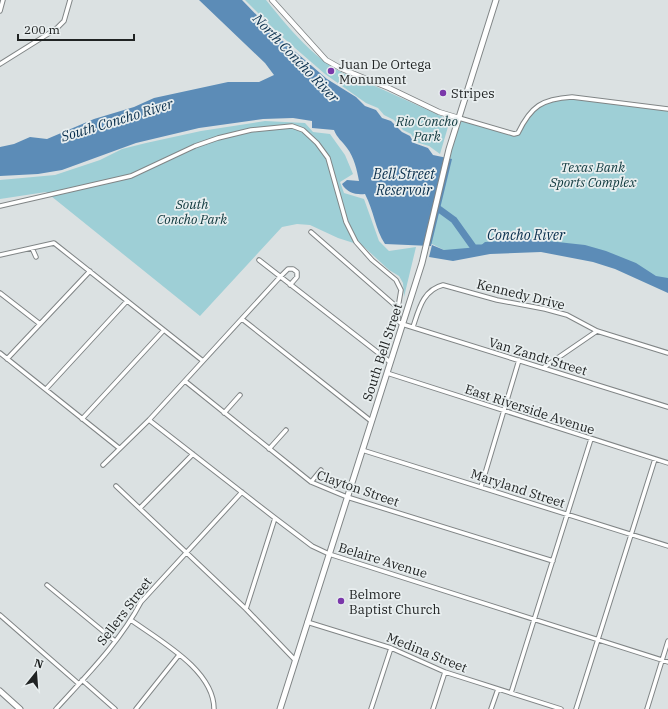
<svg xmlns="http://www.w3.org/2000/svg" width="668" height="709" font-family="'IBM Plex Serif',serif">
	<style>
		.green { fill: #9ecfd6 }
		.water { fill: #5c8cb7 }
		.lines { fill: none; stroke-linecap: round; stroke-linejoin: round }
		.river { stroke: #5c8cb7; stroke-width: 7 }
		.minor-casing { stroke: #808586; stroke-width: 5.5 }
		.tertiary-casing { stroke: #808586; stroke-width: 6 }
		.secondary-casing { stroke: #808586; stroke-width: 7 }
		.minor { stroke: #fff; stroke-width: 3.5 }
		.tertiary { stroke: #fff; stroke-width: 4.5 }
		.secondary { stroke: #fff; stroke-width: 5 }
		.poi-dot { fill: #7a37aa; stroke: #e8eeef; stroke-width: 1.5 }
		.labels { text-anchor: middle; stroke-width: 3.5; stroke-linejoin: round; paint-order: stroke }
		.poi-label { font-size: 13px; fill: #202323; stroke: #e8eeef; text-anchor: start }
		.park-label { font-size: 13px; font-style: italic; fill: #0d373c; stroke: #e8eeef }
		.street-label { font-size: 13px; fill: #202323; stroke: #e8eeef }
		.water-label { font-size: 14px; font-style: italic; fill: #092f4d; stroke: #e8eeef }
	</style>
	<rect width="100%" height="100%" fill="#dbe1e2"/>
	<path class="green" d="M245 0H266C293 33 323 71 366 82L450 120 440 154 429 146 416 142 411 134 403 130 394 120 384 115 378 108 366 103 325 74 280 35Z
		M572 97 668 109V285L604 253 444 250 422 239 441 163 449 149 459 118 506 133H518L524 121 545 101Z
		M265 121 305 123 313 132 330 134 345 155 353 174 340 182 344 193 364 199 379 241 389 251 416 247 404 297 403 283 399 276 389 270 363 246 338 238 310 225 297 224 282 227 200 316 46 192 0 199V180L55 175 100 160 122 149 146 143 201 131Z"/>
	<path class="water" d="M199 0H242L277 36 327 79 356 97 365 106 376 110 382 118 391 121 402 132 410 136 414 143 428 148 433 155 452 159 431 246 385 244C375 229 374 211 365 194 356 195 347 193 342 184L347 180 359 181C357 170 354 157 347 148 342 141 337 138 334 130L312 128V121L293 118 263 119 199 128 136 143 62 170 38 174 0 176V147L14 144 30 137 47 139 94 119 134 107 154 98 228 82H259L274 75 265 63Z
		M530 239 585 245 606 251 636 263 656 276 668 278V293L615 269 593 262 541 252 490 254 453 261 429 257 432 245 444 250 479 247 485 242Z"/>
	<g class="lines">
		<path class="river" d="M432 204 454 220 474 248H482"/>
		<g class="minor-casing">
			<path id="minor" d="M0 11 3 0
				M0 64 56 29 64 21 70 0
				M459 118 514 134 518 133C531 106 542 99 572 97L668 109
				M0 206 131 176 195 146 218 138 251 130 292 126 303 130 317 143 328 158 346 222 356 242 372 260 396 280 401 290 398 308
				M311 232 398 308V321L402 324 668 407
				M32 248 36 257
				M0 255 54 243 203 361
				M259 260 390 362
				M0 293 40 324
				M242 319 371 421
				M413 327C419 309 423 290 443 285L497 300 545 309 567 315 597 331 668 353
				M0 353 119 448
				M7 359 90 271
				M543 368 597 331
				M387 373 668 463
				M185 381 311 482 347 497 553 561
				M46 389 127 301
				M224 413 240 395
				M82 419 164 330
				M149 420 275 518 312 546 329 554 668 662
				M269 449 286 430
				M362 450 668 546
				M103 465 149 420 280 277 288 269H293L297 272V277L290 285
				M311 482 321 470
				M116 486 246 609 295 660
				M481 487 519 360
				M140 508 193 454
				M47 585 115 641
				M246 609 275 518
				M0 615 79 684
				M131 620C160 641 214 670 214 709
				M307 622 391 648 445 672 561 709
				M82 680 115 709
				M511 693 591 439
				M56 709C86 676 120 642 141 602L242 492
				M136 709 179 655
				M371 709 391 648
				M433 709 445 672
				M491 709 498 689
				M576 709 655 459
				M647 709 668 641"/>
		</g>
		<g class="tertiary-casing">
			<path id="tertiary" d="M272 0 326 60 342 69 389 88 439 112 459 118"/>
		</g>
		<g class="secondary-casing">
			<path id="secondary" d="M0 691 20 709
				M280 709 422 263 449 149 496 0"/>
		</g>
		<use href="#minor" class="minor"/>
		<use href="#tertiary" class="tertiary"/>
		<use href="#secondary" class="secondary"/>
	</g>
	<g class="poi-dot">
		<circle cx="331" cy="71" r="4"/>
		<circle cx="443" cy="93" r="4"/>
		<circle cx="341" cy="601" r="4"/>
	</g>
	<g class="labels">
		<g class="poi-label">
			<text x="339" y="69">Juan De Ortega<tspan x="339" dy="15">Monument</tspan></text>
			<text x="451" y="98">Stripes</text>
			<text x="349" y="599">Belmore<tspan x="349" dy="15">Baptist Church</tspan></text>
		</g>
		<g class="park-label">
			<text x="427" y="126">Rio Concho<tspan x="427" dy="15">Park</tspan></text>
			<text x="593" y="172">Texas Bank<tspan x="593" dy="15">Sports Complex</tspan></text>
			<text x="192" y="209">South<tspan x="192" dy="15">Concho Park</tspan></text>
		</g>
		<g class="street-label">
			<text transform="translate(521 294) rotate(14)" y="5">Kennedy Drive</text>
			<text transform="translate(382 352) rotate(-72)" y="5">South Bell Street</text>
			<text transform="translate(538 356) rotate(17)" y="5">Van Zandt Street</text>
			<text transform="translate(530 409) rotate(18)" y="5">East Riverside Avenue</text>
			<text transform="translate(358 488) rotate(19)" y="5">Clayton Street</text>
			<text transform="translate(518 488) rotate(18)" y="5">Maryland Street</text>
			<text transform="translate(383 560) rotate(17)" y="5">Belaire Avenue</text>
			<text transform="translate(124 611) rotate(-53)" y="5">Sellers Street</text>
			<text transform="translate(427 652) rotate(22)" y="5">Medina Street</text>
		</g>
		<g class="water-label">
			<text transform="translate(296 58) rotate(46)" y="5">North Concho River</text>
			<text transform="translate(117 120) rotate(-17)" y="5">South Concho River</text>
			<text x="404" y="179">Bell Street<tspan x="404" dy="16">Reservoir</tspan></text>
			<text x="526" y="240">Concho River</text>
		</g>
	</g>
	<g transform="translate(36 673) rotate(17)" stroke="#e8eeef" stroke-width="3" paint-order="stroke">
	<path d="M0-3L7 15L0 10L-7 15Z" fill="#202323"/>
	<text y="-6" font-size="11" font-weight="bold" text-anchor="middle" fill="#202323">N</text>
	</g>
	<path d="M18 34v6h116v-6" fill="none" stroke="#202323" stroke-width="2"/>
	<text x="24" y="34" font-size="12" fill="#202323" stroke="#e8eeef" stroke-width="3" paint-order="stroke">200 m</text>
</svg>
